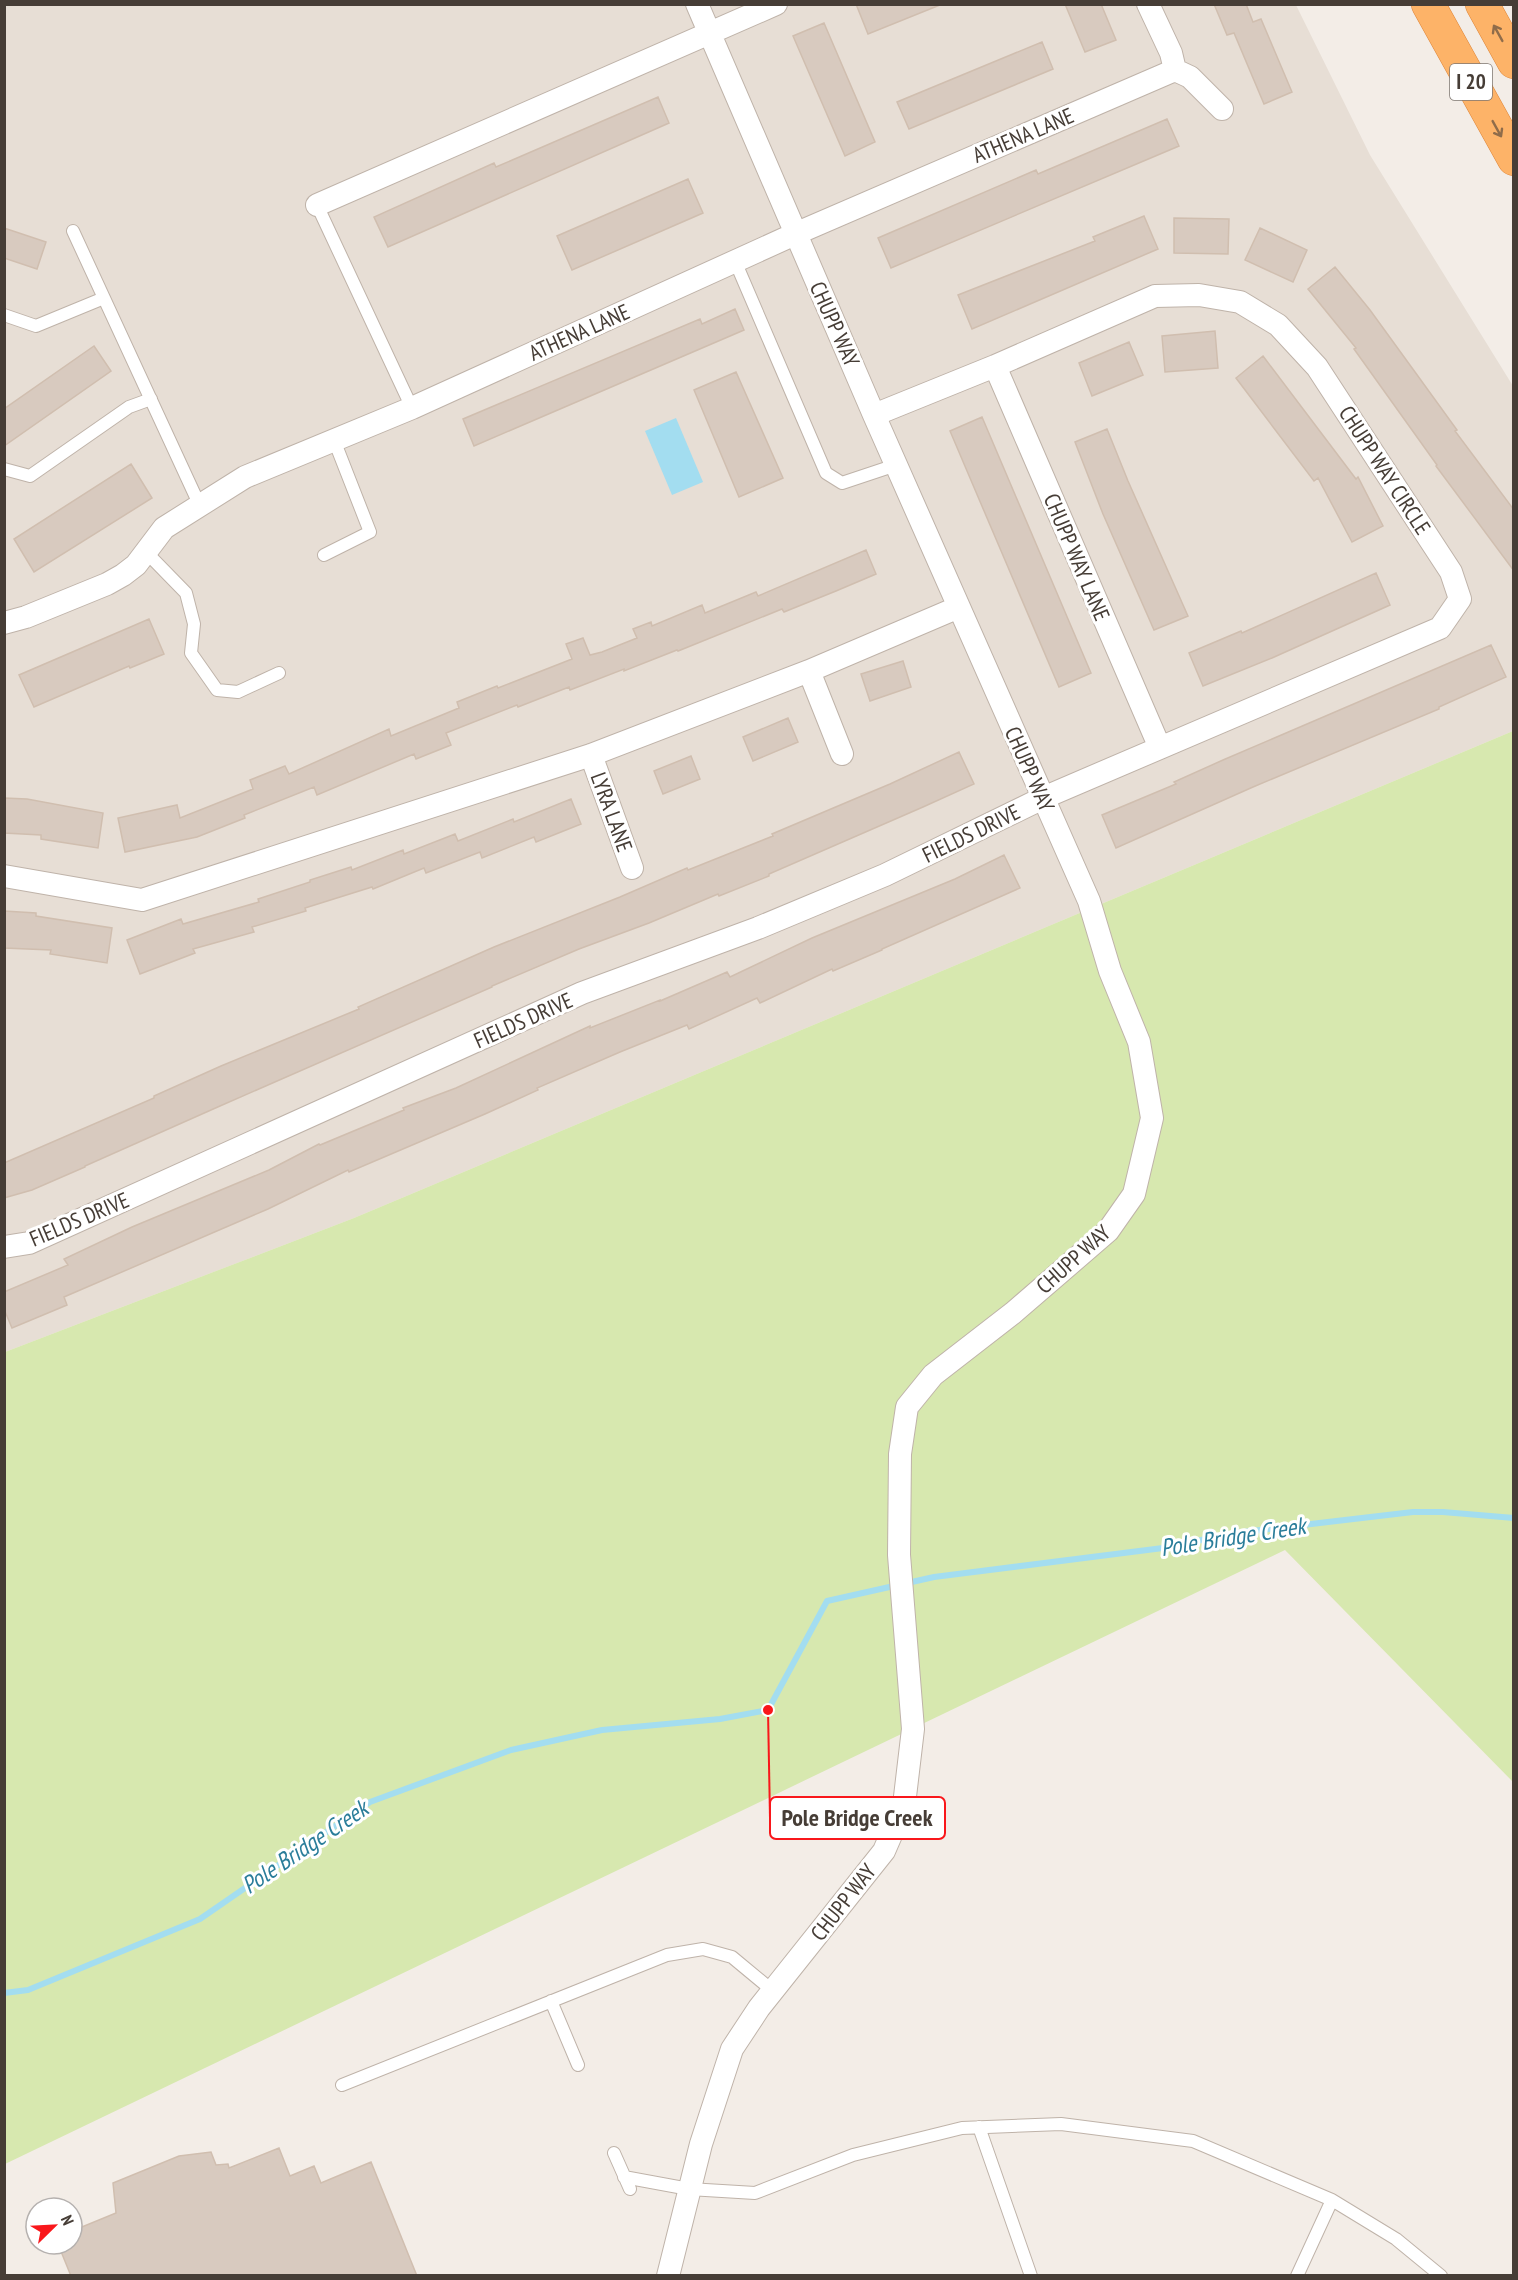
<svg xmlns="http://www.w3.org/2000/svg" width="1518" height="2280" font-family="'PT Sans Narrow',sans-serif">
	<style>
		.residential { fill: #e7ded5 }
		.green { fill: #d7e8af }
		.water { fill: #a3ddf0 }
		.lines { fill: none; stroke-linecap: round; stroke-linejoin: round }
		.stream { stroke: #a3ddf0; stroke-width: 6 }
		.building { fill: #d8cabf; stroke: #d0beaf; stroke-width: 1.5 }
		.lane-casing { stroke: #bfb3a9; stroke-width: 14 }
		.street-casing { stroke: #bfb3a9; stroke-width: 24 }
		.highway-casing { stroke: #dd8437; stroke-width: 34 }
		.lane { stroke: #fff; stroke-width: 12 }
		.street { stroke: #fff; stroke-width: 22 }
		.highway { stroke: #fdb368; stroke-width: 33 }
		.oneway { stroke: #8f6c4a }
		.labels { text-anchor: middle; stroke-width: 6; stroke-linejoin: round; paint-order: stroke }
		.shield { fill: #fff; stroke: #7e7772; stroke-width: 1.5 }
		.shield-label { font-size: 21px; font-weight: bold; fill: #463d36 }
		.street-label { font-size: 22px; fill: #463d36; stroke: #fff }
		.water-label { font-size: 24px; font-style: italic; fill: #2a7d9a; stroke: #fff }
		.leader { fill: none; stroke: #f9171b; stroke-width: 2 }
		.callout-dot { fill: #f9171b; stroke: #fff; stroke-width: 2 }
		.callout { fill: #fff; stroke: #f9171b; stroke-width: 2 }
		.callout-label { font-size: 24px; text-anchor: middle; font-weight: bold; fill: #463d36 }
	</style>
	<rect width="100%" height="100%" fill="#f3ede7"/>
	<path class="residential" d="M5 5H1296L1370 155 1513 386V731L354 1218 5 1352Z"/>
	<path class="green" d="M1513 731V1782L1285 1550 5 2164V1352L354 1218Z"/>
	<path class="water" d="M676 418 703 482 672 495 645 431Z"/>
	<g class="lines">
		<path class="stream" d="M4 1993 28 1990 200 1919 370 1802 511 1750 602 1730 720 1719 768 1710 827 1601 934 1577 1163 1548 1235 1533 1413 1512H1443L1514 1518"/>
	</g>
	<path class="building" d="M856 4H940V5L868 34Z
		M1065 4H1101L1116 40 1085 52Z
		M1214 4H1246L1253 22 1261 19 1292 92 1264 104 1234 33 1227 35Z
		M824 23 875 142 845 156 793 36Z
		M1042 42 1053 69 909 129 897 102Z
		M658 97 669 123 388 247 374 217 494 163 496 167Z
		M1167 119 1179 146 891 268 878 238 1036 170 1038 174Z
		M688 179 703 213 572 270 557 236Z
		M1144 216 1158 249 972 329 958 295 1095 241 1093 237Z
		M1174 218 1229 219 1228 254 1174 253Z
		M4 228 46 242 37 269 4 258Z
		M1260 228 1307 250 1293 282 1245 260Z
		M1335 267 1370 310 1415 372 1457 430 1455 431 1514 510V571L1436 466 1437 465 1354 349 1356 348 1308 289Z
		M735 309 744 330 474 446 463 419 700 319 702 324Z
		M1215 331 1218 368 1165 372 1162 336Z
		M1129 342 1143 375 1092 396 1079 363Z
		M94 346 111 371 4 446V409Z
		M1263 356 1356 479 1358 477 1383 526 1352 542 1318 478 1314 481 1236 378Z
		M736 372 783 478 739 497 694 390Z
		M982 417 1091 673 1059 687 950 431Z
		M1107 429 1128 481 1188 616 1154 630 1103 514 1075 442Z
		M131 464 152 498 34 572 14 539Z
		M866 550 876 574 836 591 784 612 782 609 678 651 677 650 624 671V669L570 690 569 687 518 707 517 705 446 733 451 745 416 759 414 754 317 795 314 787 244 815 245 818 197 837 125 852 118 818 177 805 180 818 253 789 250 780 285 766 289 774 389 729 391 736 459 708 457 702 497 686 498 688 572 659 566 644 583 638 590 655 602 652 637 638 633 629 651 622 652 626 702 605 705 613 756 592 758 596Z
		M1376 573 1390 605 1272 658 1203 686 1189 653 1241 631 1242 633Z
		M149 619 164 654 130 668 129 666 34 707 19 675Z
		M1491 645 1506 677 1439 707V709L1253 787 1116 848 1102 815 1176 784 1174 782 1223 760Z
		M903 661 911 687 870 701 861 674Z
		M788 718 798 742 753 761 743 737Z
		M959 752 974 784 923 807 769 874V876L719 896 718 894 649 923 579 949 492 986V987L220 1106 85 1166V1167L32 1190 4 1198V1163L154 1098V1096L221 1066 359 1009 358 1007 494 947 620 897 687 868 688 870 773 836 772 834 890 784Z
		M691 756 700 779 663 794 654 771Z
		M4 798 27 799 103 813 98 848 41 839V835L4 833Z
		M571 799 581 824 536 842 534 837 482 858 480 852 426 873 424 868 373 889 372 887 305 908 306 911 252 927 254 932 193 949 195 953 140 974 127 940 181 919 183 924 259 902 258 899 310 882V880L351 867 352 870 403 850 404 854 455 834 458 841 513 819 514 822Z
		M1004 855 1020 888 882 949V950L833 971 832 969 760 1003 757 998 689 1029 687 1025 620 1052 537 1088 538 1090 485 1114 349 1172 348 1170 268 1209 64 1297 67 1305 12 1328 4 1309V1292L68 1265 64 1259 132 1227 269 1170 319 1144 320 1145 404 1110 403 1108 456 1088 590 1026V1028L660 1000V1001L727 972 730 977 812 938 955 879Z
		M4 911 36 913V916L112 928 107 963 50 954 51 950 4 948Z
		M279 2148 290 2176 314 2166 321 2183 371 2162 417 2276H71L58 2244H72V2231L116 2213 113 2183 179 2156 211 2152 216 2165 228 2164 229 2168Z"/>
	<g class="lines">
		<g class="lane-casing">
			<path id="lane" d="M317 205 412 408
				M73 231 200 506
				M735 261 826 473 842 483 896 465
				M4 315 36 326 104 298
				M4 469 30 476 129 407 151 399
				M146 552 186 593 194 624 191 653 217 690 238 692 279 673
				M324 555 370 532 334 440
				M551 2001 578 2065
				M342 2085 667 1955 703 1949 732 1957 773 1991
				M979 2127 1031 2276
				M614 2153 630 2189
				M624 2177 689 2189 755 2193 853 2155 962 2128 1061 2124 1193 2141 1332 2200 1297 2276
				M1332 2200 1396 2239 1441 2276"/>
		</g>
		<g class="street-casing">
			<path id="street" d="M1148 4 1171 53 1175 70 1190 77 1222 109
				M317 205 776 4
				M995 366 1160 748
				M4 623 26 617 107 584 123 575 136 565 164 528 245 477 412 408 795 234 1175 70
				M809 671 842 754
				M591 755 632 868
				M4 876 142 900 591 755 809 671 959 607
				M4 1247 29 1243 582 993 758 928 885 875 1043 798 1440 628 1460 599 1451 572 1317 367 1278 325 1240 302 1199 295 1155 296 995 366 874 415
				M668 2276 701 2144 732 2049 759 2008 884 1851 904 1805 913 1729 899 1555 900 1454 907 1407 933 1375 1013 1313 1108 1231 1134 1194 1152 1118 1139 1042 1110 971 1089 901 874 415 697 4"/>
		</g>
		<g class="highway-casing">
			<path id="highway" d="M1428 4 1514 159
				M1482 4 1514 62"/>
		</g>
		<use href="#lane" class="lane"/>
		<use href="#street" class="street"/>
		<use href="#highway" class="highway"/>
	</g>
	<defs><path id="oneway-shaft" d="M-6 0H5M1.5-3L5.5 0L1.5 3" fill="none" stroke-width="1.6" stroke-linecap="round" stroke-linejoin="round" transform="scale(1.5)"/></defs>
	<g class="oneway">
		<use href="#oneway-shaft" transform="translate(1498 33) rotate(-119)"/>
		<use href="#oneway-shaft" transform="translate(1497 129) rotate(61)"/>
	</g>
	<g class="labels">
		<rect class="shield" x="1450" y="64" width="42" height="36" rx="4.5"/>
		<g class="shield-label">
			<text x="1471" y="89">I 20</text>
		</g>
		<g class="street-label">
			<text transform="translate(1023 135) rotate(-23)" y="8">ATHENA LANE</text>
			<text transform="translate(835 324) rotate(66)" y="8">CHUPP WAY</text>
			<text transform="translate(579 332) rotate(-24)" y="8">ATHENA LANE</text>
			<text transform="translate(1385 470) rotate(57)" y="8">CHUPP WAY CIRCLE</text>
			<text transform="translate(1077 557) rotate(67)" y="8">CHUPP WAY LANE</text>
			<text transform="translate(1030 769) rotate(66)" y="8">CHUPP WAY</text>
			<text transform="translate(612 812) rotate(70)" y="8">LYRA LANE</text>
			<text transform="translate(971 833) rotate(-26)" y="8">FIELDS DRIVE</text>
			<text transform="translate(523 1020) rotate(-24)" y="8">FIELDS DRIVE</text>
			<text transform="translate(79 1219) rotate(-23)" y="8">FIELDS DRIVE</text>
			<text transform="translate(1073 1259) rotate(-42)" y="8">CHUPP WAY</text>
			<text transform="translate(843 1902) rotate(-52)" y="8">CHUPP WAY</text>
		</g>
		<g class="water-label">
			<text transform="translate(1233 1537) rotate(-9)" y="8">Pole Bridge Creek</text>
			<text transform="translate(305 1847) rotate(-34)" y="8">Pole Bridge Creek</text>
		</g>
	</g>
	<path class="leader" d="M768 1710L770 1818"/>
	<circle class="callout-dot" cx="768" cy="1710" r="6"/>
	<rect class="callout" x="770" y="1797" width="175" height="42" rx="6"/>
	<g class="callout-label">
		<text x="857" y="1826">Pole Bridge Creek</text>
	</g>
	<rect width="1518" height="2280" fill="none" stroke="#463d36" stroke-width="12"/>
	<g transform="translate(54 2226) rotate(66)"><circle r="28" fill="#ffffff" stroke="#b5b1af" stroke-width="1.5"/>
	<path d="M0-4.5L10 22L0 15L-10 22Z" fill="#f9171b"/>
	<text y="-9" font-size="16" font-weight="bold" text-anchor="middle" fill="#463d36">N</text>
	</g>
</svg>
